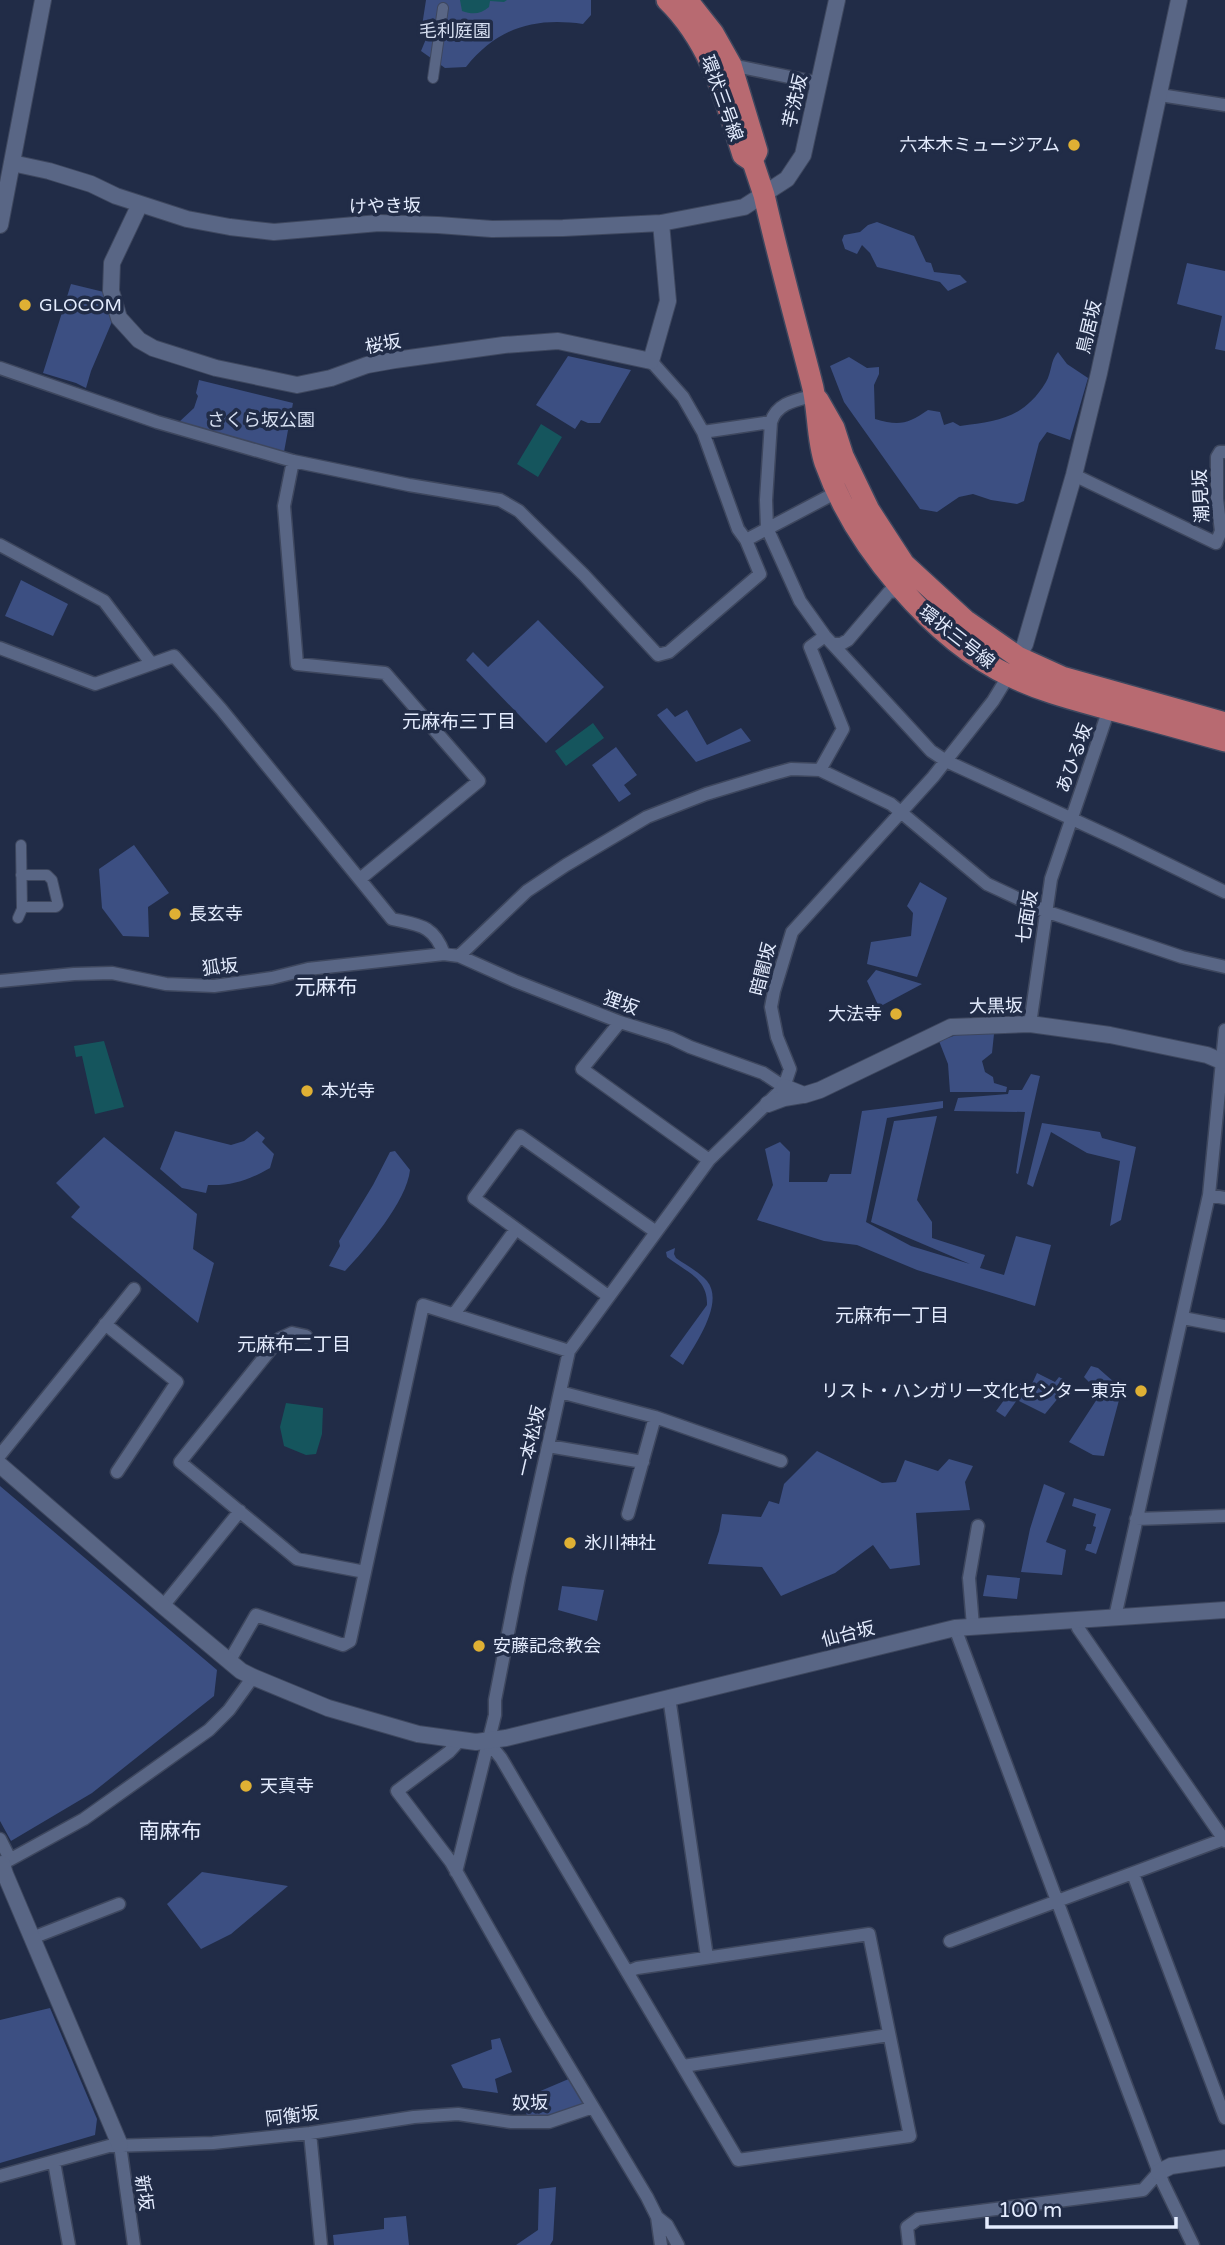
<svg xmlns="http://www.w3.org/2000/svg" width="1225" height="2245" font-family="'Varela Round','Noto Sans JP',sans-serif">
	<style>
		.green { fill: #3c4f82 }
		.water { fill: #15555d }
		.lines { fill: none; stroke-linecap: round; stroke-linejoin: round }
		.pedestrian-casing { stroke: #3e475e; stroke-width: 12 }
		.minor-casing { stroke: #3e475e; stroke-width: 15 }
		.tertiary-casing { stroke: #3e475e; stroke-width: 18 }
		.primary-casing { stroke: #3e475e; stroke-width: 24 }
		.pedestrian { stroke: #596685; stroke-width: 10 }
		.minor { stroke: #596685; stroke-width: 12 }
		.tertiary { stroke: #596685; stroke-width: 16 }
		.primary { stroke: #b86a71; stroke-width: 21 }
		.poi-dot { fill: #dfb034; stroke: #212c47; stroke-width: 2.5 }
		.labels { text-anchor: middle; stroke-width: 7; stroke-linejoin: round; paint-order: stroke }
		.park-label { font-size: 18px; fill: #d6dff1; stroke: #212c47 }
		.street-label { font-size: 18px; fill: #e4ecfe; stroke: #212c47 }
		.poi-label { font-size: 18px; fill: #e4ecfe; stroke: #212c47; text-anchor: start }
		.neighbourhood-label { font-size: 19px; fill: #e4ecfe; stroke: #212c47 }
		.quarter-label { font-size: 21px; fill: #e4ecfe; stroke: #212c47 }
	</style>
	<rect width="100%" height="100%" fill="#212c47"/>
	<path class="green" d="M426 0H591V15L583 24C534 17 497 28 466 67L445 68 421 51 426 39 422 26Z
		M877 222 914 236 926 262 931 263 934 272 960 275 967 282 948 291 940 282 877 267 870 253 862 245 857 254 845 249 842 240 844 235 860 232 868 225Z
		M1187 263 1225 271V351L1215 349 1222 316 1177 304Z
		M71 284 108 293 114 317 91 371 86 388 76 383 43 373Z
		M1058 352 1067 364 1088 378 1070 440 1047 432 1039 443 1024 501 1017 504 991 500 973 494 959 497 937 512 920 509 844 402 830 366 849 357 867 368 879 367V374L874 385 875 419C899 426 908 424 928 410L940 412 944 425 953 422 960 426C999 421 1024 418 1046 382 1052 372 1050 361 1058 352Z
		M568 356 631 370 600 423H588L581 420 575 429 536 405Z
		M199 380 293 403 284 452 178 423 194 408 198 396 196 393Z
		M21 580 68 604 53 636 5 616Z
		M538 620 604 687 546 743 466 660 473 652 488 667Z
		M667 708 675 717 687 710 707 745 741 728 751 741 696 762 657 715Z
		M616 747 637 775 624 785 631 794 619 802 592 765Z
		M134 845 169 893 148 907 149 937 123 936 102 908 99 869Z
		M920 882 947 898 917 977 867 964 871 942 911 936 913 913 907 906Z
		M876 970 922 984 879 1007 867 981Z
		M962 1033 994 1034 992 1053 982 1061 985 1072 993 1077 994 1083 1007 1087 1006 1092H950L948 1064 939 1041Z
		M1031 1074 1040 1076 1018 1174 1016 1173 1025 1112 954 1111 958 1098 1008 1094 1009 1090H1022Z
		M943 1101V1108L887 1118 866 1222 911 1246 970 1264 871 1222 894 1121 937 1116 917 1200 932 1222V1238L985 1255 980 1268 1004 1275 1016 1236 1051 1245 1035 1306 917 1270 857 1245 824 1241 757 1220 773 1185 765 1149 780 1142 790 1152 789 1182H827L830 1174H851L862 1111Z
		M1042 1123 1100 1132 1102 1138 1136 1147 1121 1220 1110 1226 1120 1161 1087 1153 1051 1132 1033 1187 1027 1184Z
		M175 1131 231 1145 244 1141 257 1131 265 1138 262 1142 274 1154 270 1168C249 1180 232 1186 208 1185L206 1193 182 1188 160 1169Z
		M104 1137 197 1214 193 1249 214 1263 198 1323 71 1217 80 1207 56 1183Z
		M395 1151 410 1170C407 1201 366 1249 345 1271L329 1266 340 1246 339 1241 373 1185 390 1152Z
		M675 1248 674 1254 676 1258C686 1265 699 1272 707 1281 725 1303 695 1344 683 1365L670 1356 707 1305C708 1278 686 1272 667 1257L666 1252Z
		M1091 1366 1098 1368 1122 1389 1104 1456 1093 1455 1069 1442 1099 1396 1097 1390 1084 1377Z
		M1037 1373 1055 1382 1059 1377 1070 1383 1065 1395 1059 1397 1045 1414 1017 1400 1005 1417 996 1411 1010 1392 1014 1394 1022 1381 1031 1386Z
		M817 1451 882 1483 896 1482 905 1460 938 1471 949 1459 973 1466 965 1482 970 1510 916 1513 920 1565 890 1569 873 1545 835 1573 781 1596 762 1567 708 1564 719 1531 722 1514 761 1517 769 1501 779 1504 784 1484Z
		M1044 1484 1065 1493 1046 1542 1066 1550 1062 1575 1021 1572 1030 1529Z
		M0 1486 217 1670 214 1696 92 1793 11 1841 0 1821Z
		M1074 1498 1111 1509 1096 1554 1085 1550 1087 1544H1091L1096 1527 1093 1526 1096 1514 1072 1506Z
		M987 1575 1020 1578 1017 1599 983 1596Z
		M562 1586 604 1590 597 1621 558 1610Z
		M202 1872 288 1886 231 1934 201 1949 167 1904Z
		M50 2008 97 2119 95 2135 0 2163V2020Z
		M500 2038 512 2072 495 2079 498 2093 463 2088 451 2065 492 2049 491 2040Z
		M571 2078 586 2106 552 2118 527 2117 524 2098Z
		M556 2187 553 2240 550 2245H516L538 2230 539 2189Z
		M406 2216 409 2245H334L333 2235 384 2229V2218Z"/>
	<path class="water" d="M460 0H507L504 2 490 1 489 7C481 14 473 15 462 11Z
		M541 424 562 437 538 477 517 464Z
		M593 723 604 738 566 766 555 751Z
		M104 1041 124 1107 95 1114 82 1056 76 1057 74 1046Z
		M286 1403 323 1408 322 1434 316 1454 306 1455 284 1446 280 1427Z"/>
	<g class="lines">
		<g class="pedestrian-casing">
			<path id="pedestrian" d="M433 78 443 8
				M21 875H47L52 880 58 905 56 907H22
				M18 918 22 909 21 845"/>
		</g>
		<g class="minor-casing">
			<path id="minor" d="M731 65 819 83
				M1160 95 1225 105
				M651 361 683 397 703 432 738 529 746 540 837 492
				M0 368 157 422 293 461 409 485 500 500 519 511 528 520 584 575 658 655 669 652 760 574 746 540
				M816 395C798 400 777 402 771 422L766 500 767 528 800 601 825 636 931 751 946 761 1120 841 1225 892
				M703 432 771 422
				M293 461 284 506 297 664 385 673 479 781 360 879
				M1074 475 1216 543 1221 531 1217 499V457L1220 452H1225
				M0 545 104 601 151 663
				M834 644H841L848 640 889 592 901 591
				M0 648 95 684 174 656 221 709 392 919C419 925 434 925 444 954
				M820 770 843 729 810 647 825 636
				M459 956 527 891 566 865 647 817 706 794 769 775 791 769 820 770 891 804 987 884 1045 911 1182 957 1225 967
				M0 981 74 974 112 973 166 984 214 986 272 978 308 969 444 954 459 956 515 981 620 1022 671 1038 690 1047 763 1073 784 1087
				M620 1022 582 1069 709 1160
				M1030 1024 1051 879 1109 709
				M1209 1195 1225 1198
				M608 1296 474 1198 520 1136 656 1232
				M454 1314 516 1229
				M1183 1318 1225 1326
				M105 1324 177 1382 117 1472
				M306 1336 292 1333 279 1339 180 1462 297 1559 365 1572
				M560 1392 655 1417 781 1461
				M548 1446 643 1462
				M0 1455 134 1289
				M628 1514 655 1417
				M1136 1519 1225 1516
				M163 1606 240 1511
				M1115 1617 1209 1195 1225 1030
				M1075 1620 1078 1628 1225 1841
				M973 1626 969 1578 978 1526
				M955 1628 1127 2088 1163 2183 1193 2245
				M230 1660 256 1615 343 1645 350 1641 423 1305 569 1351
				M669 1697 707 1957
				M460 1740 449 1752 397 1791 451 1862 539 2017 647 2197 657 2217 661 2245
				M488 1742 501 1758 738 2160 910 2136 869 1934 637 1968 627 1972
				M0 1839 10 1859
				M2 1864 84 1819 209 1730 229 1710 253 1677
				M456 1872 495 1715V1700L519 1577 569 1351 709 1160 784 1087 790 1069 777 1037 771 1007 774 991 792 932 933 777 993 701 1012 670
				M1133 1874 1225 2118
				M32 1938 119 1904
				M950 1941 1224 1839
				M683 2066 889 2035
				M310 2133 321 2245
				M120 2145 134 2245
				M54 2162 69 2245
				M0 2176 109 2146 213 2143 310 2133 414 2117 458 2114 511 2122H549L593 2107
				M657 2217 667 2225 678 2245
				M909 2245 907 2227 918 2219 1143 2190 1159 2172"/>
		</g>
		<g class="tertiary-casing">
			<path id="tertiary" d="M12 163 49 171 91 184 116 196 187 219 230 227 274 232 379 223 438 225 492 229 563 228 661 223 744 207 787 179 803 155 837 0
				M140 204 112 263 111 291 119 318 139 340 153 348 216 368 297 385 331 378 367 365 395 360 504 345 558 341 651 361 668 301 661 223
				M0 225 43 0
				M1018 657 1025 644 1074 475 1099 373 1179 0
				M784 1087 804 1095 820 1090 951 1027 1030 1024 1110 1035 1207 1055 1221 1061
				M768 1104 784 1098 802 1095
				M0 1465 163 1606 241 1671 253 1677 328 1708 418 1734 476 1742 506 1738 955 1628 1225 1610
				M0 1865 2 1864 5 1874 120 2145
				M1159 2172 1171 2166 1225 2158"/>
		</g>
		<g class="primary-casing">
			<path id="primary" d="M667 0C711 43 725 99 743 155L752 161 754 165 764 195C778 257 795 318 811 380 819 407 816 436 825 463 854 545 933 640 1012 677 1043 692 1076 700 1108 709 1147 719 1186 730 1225 741
				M687 0 713 33 731 65 757 151 755 155
				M818 400 834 428 843 456 869 510 904 564 965 620 1018 657 1062 677 1225 723"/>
		</g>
		<use href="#pedestrian" class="pedestrian"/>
		<use href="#minor" class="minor"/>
		<use href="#tertiary" class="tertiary"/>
		<use href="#primary" class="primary"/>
	</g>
	<g class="poi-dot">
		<circle cx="1074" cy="145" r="7"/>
		<circle cx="25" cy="305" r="7"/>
		<circle cx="175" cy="914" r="7"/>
		<circle cx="896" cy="1014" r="7"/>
		<circle cx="307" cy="1091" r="7"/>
		<circle cx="1141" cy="1391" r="7"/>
		<circle cx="570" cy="1543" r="7"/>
		<circle cx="479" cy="1646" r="7"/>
		<circle cx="246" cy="1786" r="7"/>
	</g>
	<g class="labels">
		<g class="park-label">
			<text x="455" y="37">毛利庭園</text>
			<text x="261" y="426">さくら坂公園</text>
		</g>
		<g class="street-label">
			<text transform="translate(722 98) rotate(70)" y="6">環状三号線</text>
			<text transform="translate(795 101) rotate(-77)" y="6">芋洗坂</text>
			<text transform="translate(385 206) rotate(-1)" y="6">けやき坂</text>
			<text transform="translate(1089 327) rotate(-77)" y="6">鳥居坂</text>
			<text transform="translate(383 344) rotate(-11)" y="6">桜坂</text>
			<text transform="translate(1201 496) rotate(-93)" y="6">潮見坂</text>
			<text transform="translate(957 637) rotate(38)" y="6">環状三号線</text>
			<text transform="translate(1074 758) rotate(-70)" y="6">あひる坂</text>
			<text transform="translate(1027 917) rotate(-81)" y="6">七面坂</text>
			<text transform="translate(220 967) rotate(-6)" y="6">狐坂</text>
			<text transform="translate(763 969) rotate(-76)" y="6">暗闇坂</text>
			<text transform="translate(621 1003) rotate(20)" y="6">狸坂</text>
			<text transform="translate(996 1006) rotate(-1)" y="6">大黒坂</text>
			<text transform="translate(531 1441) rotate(-77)" y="6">一本松坂</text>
			<text transform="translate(848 1634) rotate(-14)" y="6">仙台坂</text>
			<text transform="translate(530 2103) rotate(-2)" y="6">奴坂</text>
			<text transform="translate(292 2116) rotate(-7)" y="6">阿衡坂</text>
			<text transform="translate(144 2193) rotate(82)" y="6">新坂</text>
		</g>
		<g class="poi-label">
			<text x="1060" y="151" text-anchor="end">六本木ミュージアム</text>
			<text x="39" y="311">GLOCOM</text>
			<text x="189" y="920">長玄寺</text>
			<text x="882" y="1020" text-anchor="end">大法寺</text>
			<text x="321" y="1097">本光寺</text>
			<text x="1127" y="1397" text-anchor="end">リスト・ハンガリー文化センター東京</text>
			<text x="584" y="1549">氷川神社</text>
			<text x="493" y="1652">安藤記念教会</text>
			<text x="260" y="1792">天真寺</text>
		</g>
		<g class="neighbourhood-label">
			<text x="459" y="728">元麻布三丁目</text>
			<text x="892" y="1322">元麻布一丁目</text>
			<text x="294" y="1351">元麻布二丁目</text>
		</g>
		<g class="quarter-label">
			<text x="326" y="994">元麻布</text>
			<text x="170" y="1838">南麻布</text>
		</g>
	</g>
	<path d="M987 2217v10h189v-10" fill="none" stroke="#e4ecfe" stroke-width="3.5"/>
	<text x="998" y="2217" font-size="21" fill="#e4ecfe" stroke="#212c47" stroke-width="5" paint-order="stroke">100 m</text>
</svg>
